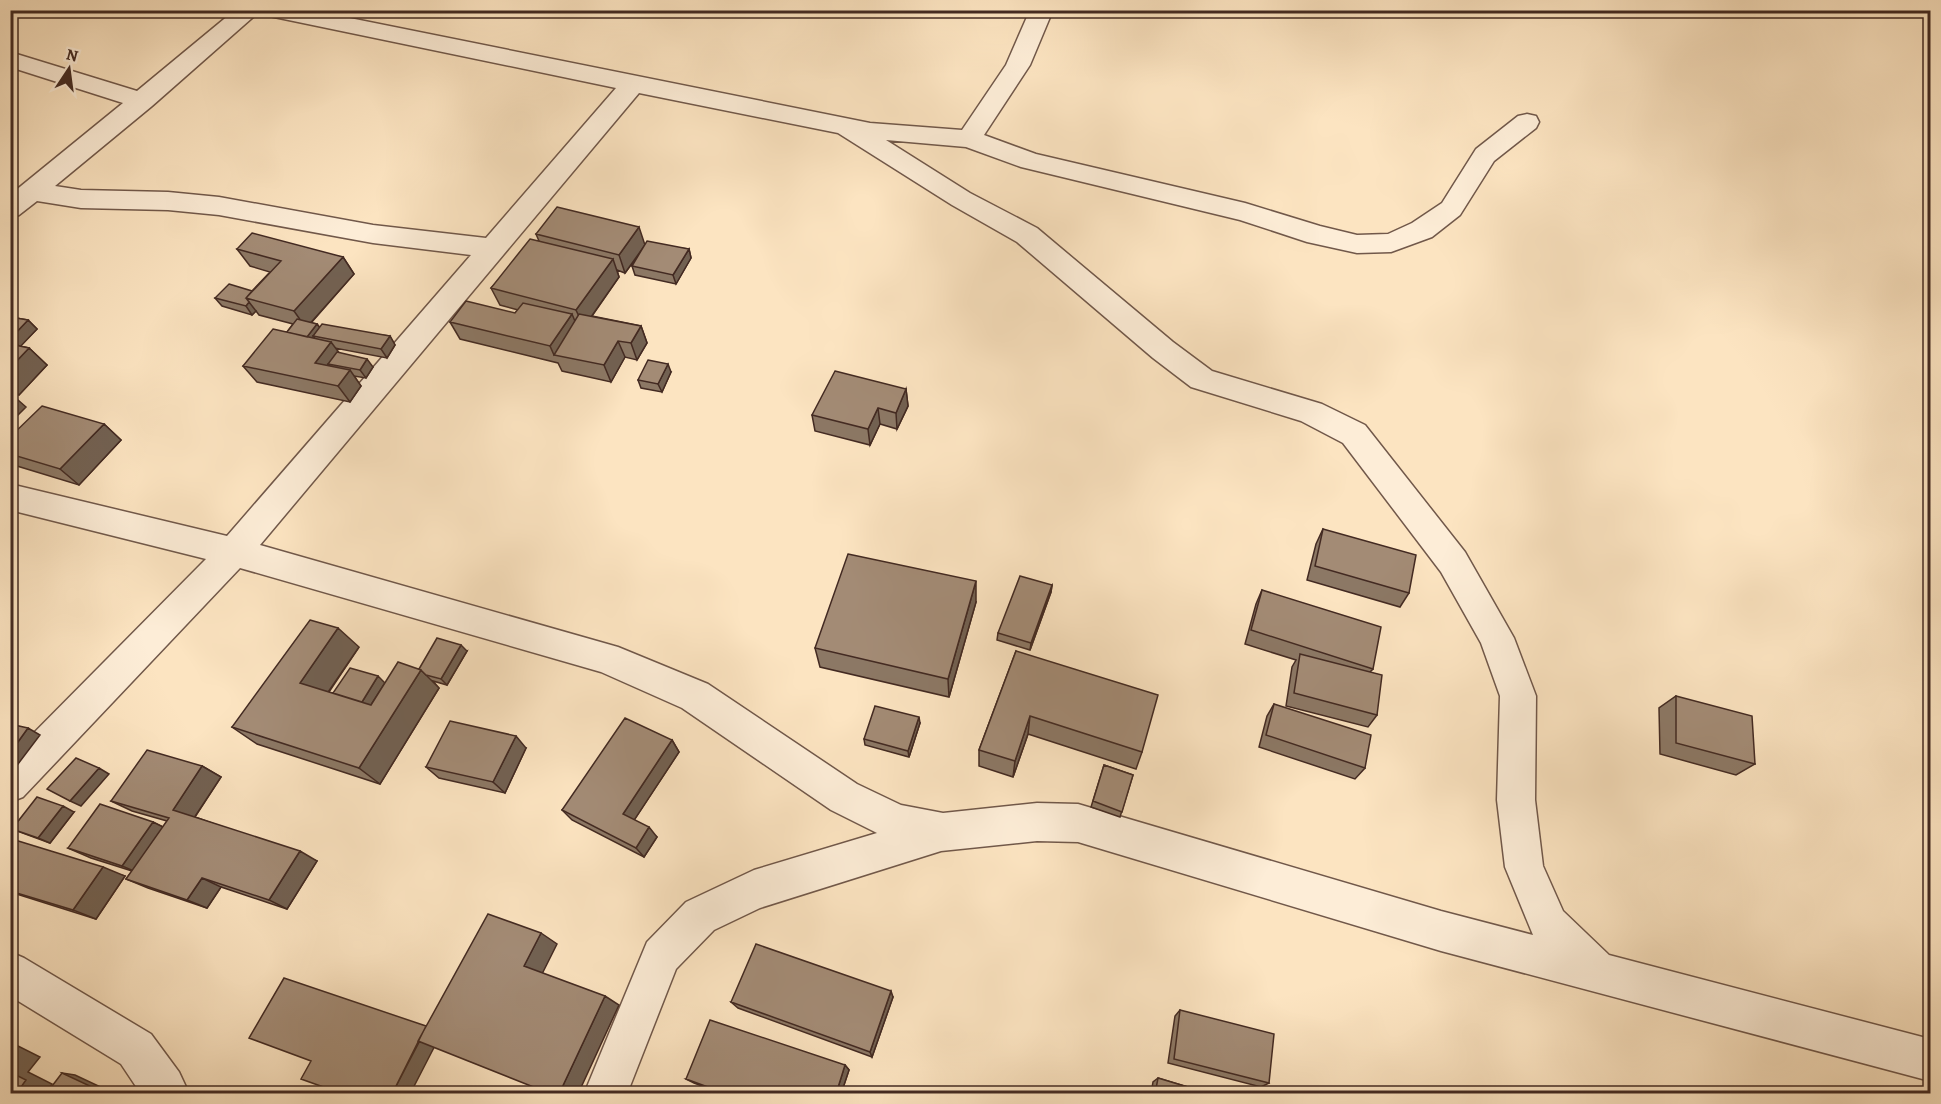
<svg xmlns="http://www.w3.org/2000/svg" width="1941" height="1104" font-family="Alegreya,serif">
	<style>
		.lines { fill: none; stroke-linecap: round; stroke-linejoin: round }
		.minor-casing { stroke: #71584a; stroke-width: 3 }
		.minor { fill: #fdedd7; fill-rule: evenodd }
		.wall { fill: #8c7865; stroke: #432a22; stroke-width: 1.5 }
		.shaded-wall { fill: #726152; stroke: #432a22; stroke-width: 1.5 }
		.building { fill: #a38b75; stroke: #432a22; stroke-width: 1.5 }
	</style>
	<rect width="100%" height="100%" fill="#fce4c1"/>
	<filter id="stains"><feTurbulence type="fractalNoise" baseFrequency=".00333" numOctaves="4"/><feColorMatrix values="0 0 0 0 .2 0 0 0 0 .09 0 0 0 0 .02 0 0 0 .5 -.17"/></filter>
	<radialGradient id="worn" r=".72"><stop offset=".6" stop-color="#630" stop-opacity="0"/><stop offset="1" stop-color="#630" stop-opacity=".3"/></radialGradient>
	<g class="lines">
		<g class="minor-casing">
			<path id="minor" d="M235 10H261L152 106 55 186 81 190 168 192 219 197 373 225 486 238 616 88 274 17 266 15 263 10H310L870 123 962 130 1006 65 1030 10H1053L1030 65 984 135 1036 154 1245 203 1320 226 1357 235 1388 234 1412 223 1442 203 1476 149 1518 116 1527 114 1536 116 1539 122 1536 128 1494 161 1460 215 1432 237 1391 252 1357 253 1307 242 1240 220 1021 167 966 147 886 140 970 193 1037 228 1173 342 1212 371 1322 404 1365 425 1465 552 1514 638 1536 696 1535 800 1543 866 1563 911 1609 955 1930 1039V1081L1441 951 1078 842 1037 841 941 851 760 908 714 930 676 969 627 1094H584L647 942 686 902 754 870 877 833 831 810 682 708 601 672 240 568 23 797 10 802V757L206 559 10 510V484L227 536 471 255 373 243 219 215 168 210 81 208 37 201 19 215 10 218V195L123 103 10 67V52L137 91ZM639 93 838 133 952 205 1017 242 1153 358 1191 387 1301 421 1343 443 1441 572 1481 643 1500 696 1497 800 1505 867 1533 935 1441 911 1078 804 1037 803 943 813 901 805 857 784 708 684 618 647 260 545Z
				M10 952 24 958 151 1034 179 1072 186 1087 184 1094H141L121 1064 10 996Z"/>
		</g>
		<use href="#minor" class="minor"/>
	</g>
	<path class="wall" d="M536 234 689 249 691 258 676 284 635 275 632 266 642 250 625 273 617 270 619 277 592 316 641 326 647 343 637 360 625 357 611 382 562 371 558 363 460 339 450 322 515 313 518 310 500 305 491 288 539 241Z
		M237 249 343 257 354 274 311 323 317 324 320 328 390 336 395 345 387 358 335 348 339 353 373 367 366 378 354 376 361 386 350 402 257 382 243 366 287 332 293 324 259 315 256 311 252 315 222 306 215 298 252 291 270 272 250 266Z
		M10 317 28 320 37 329 20 346 29 348 47 365 19 395 10 393Z
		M671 372 662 392 641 388 638 380Z
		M906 389 908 406 897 429 880 424 870 445 815 431 812 415Z
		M104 424 121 440 79 485 17 466 10 461V454Z
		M1323 529 1409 593 1400 607 1307 580 1316 544Z
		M1052 585 1051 592 1030 650 997 640 998 633Z
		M1262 590 1373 669 1370 672 1377 715 1368 727 1286 706 1292 667 1296 660 1245 644 1256 604Z
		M976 602 949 697 820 667 815 648Z
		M359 647 329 692 333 693 385 683 419 669 467 651 447 685 433 681 439 688 380 784 257 744 232 727Z
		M1016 651 1142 752 1136 769 1028 734 1013 777 979 766V750Z
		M1676 696 1755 764 1736 775 1660 754 1659 708Z
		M1274 704 1365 768 1355 779 1259 747 1267 716Z
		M920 723 909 757 865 745 864 739Z
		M672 740 679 752 634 820 657 837 644 857 572 820 562 810Z
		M526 748 505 793 439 778 426 767Z
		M1104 765 1133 775 1120 817 1091 807Z
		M202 766 221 777 195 817 317 861 287 909 221 887 207 908 148 888 126 879 132 871 91 858 68 848 153 822 163 827 167 821 132 811 111 801Z
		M74 812 50 843 12 829Z
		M10 846 125 876 96 919 10 892Z
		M893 997 872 1057 738 1008 731 1002Z
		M1180 1010 1269 1083 1261 1087 1168 1063 1175 1016Z
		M845 1065 849 1070 841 1094H723L694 1083 686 1079Z
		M1158 1078 1211 1094H1151L1153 1082Z"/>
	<path class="shaded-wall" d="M639 227 645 245 625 273 619 255Z
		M689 249 691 258 676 284 673 275Z
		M343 257 354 274 306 328 294 311Z
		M613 259 619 277 584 327 576 310Z
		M249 302 256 311 252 315 246 306Z
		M572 314 579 331 554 355 550 346Z
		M28 320 37 329 20 347 11 338Z
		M317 324 324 333 313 336 317 341 303 342Z
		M641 326 647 343 637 360 631 343Z
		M390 336 395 345 387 358 381 349Z
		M618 341 625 357 611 382 604 365Z
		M331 342 343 358 328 364 334 371 315 363Z
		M29 348 47 365 19 395 10 387V368Z
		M367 359 373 367 366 378 360 370Z
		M668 364 671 372 662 392 658 384Z
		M350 370 361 386 350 402 338 386Z
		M906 389 908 406 897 429 896 413Z
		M10 393 26 407 10 423Z
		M878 408 880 424 870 445 868 429Z
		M104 424 121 440 79 485 60 469Z
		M976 581V602L949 697 948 679Z
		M1052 585 1051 592 1030 650 1031 643Z
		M338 628 359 647 322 701 300 683Z
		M461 645 467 651 447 685 441 679Z
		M421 670 439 688 380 784 359 768Z
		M378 676 385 683 369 708 362 702Z
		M1030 716 1028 734 1013 777 1015 761Z
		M919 717 920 723 909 757 908 751Z
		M28 728 40 735 18 764 10 760V753Z
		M516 736 526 748 505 793 493 782Z
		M672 740 679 752 631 825 623 814Z
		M202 766 221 777 192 821 173 810Z
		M99 768 109 774 81 806 70 801Z
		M63 806 74 812 50 843 38 838Z
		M153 822 173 832 143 875 122 866Z
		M649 827 657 837 644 857 636 848Z
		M300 851 317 861 287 909 269 900Z
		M103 867 125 876 96 919 73 910Z
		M202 878 221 887 207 908 187 900Z
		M541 933 557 944 541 976 524 966Z
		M891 991 893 997 872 1057 870 1052Z
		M605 996 619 1005 578 1094H559Z
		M427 1027 442 1032 410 1094H392Z
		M10 1033 15 1035 10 1040Z
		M10 1042 40 1057 28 1072 52 1084 45 1094H16L10 1072Z
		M845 1065 849 1070 841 1094H836Z
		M62 1073 75 1075 105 1089 102 1094H88Z"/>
	<path class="building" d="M557 207 639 227 619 255 536 234Z
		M252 233 343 257 294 311 246 298 281 261 237 249Z
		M530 239 613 259 576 310 491 288Z
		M647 241 689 249 673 275 632 266Z
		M229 284 252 291 246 298 249 302 246 306 215 298Z
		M466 301 515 313 523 303 572 314 550 346 450 322Z
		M579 314 641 326 631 343 618 341 604 365 554 355Z
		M10 317 28 320 11 338H10Z
		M297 319 317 324 307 337 287 332Z
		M322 324 390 336 381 349 313 336Z
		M273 329 331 342 315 363 350 370 338 386 243 366Z
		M10 344 29 348 10 368Z
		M337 352 367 359 360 370 328 364Z
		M648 360 668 364 658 384 638 380Z
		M835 371 906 389 896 413 878 408 868 429 812 415Z
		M42 406 104 424 60 469 10 454V437Z
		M1323 529 1416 555 1409 593 1315 566Z
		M848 554 976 581 948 679 815 648Z
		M1020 576 1052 585 1031 643 998 633Z
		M1262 590 1381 627 1373 669 1251 630Z
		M310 620 338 628 300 683 371 705 398 662 421 670 359 768 232 727Z
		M437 638 461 645 441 679 426 675 421 670 419 669Z
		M1016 651 1158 695 1142 752 1030 716 1015 761 979 750Z
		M1300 654 1382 675 1377 715 1294 693Z
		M350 668 378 676 362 702 333 693Z
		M1676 696 1752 716 1755 764 1676 743Z
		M1274 704 1371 735 1365 768 1266 735Z
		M875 706 919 717 908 751 864 739Z
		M625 718 672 740 623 814 649 827 636 848 562 810Z
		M450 721 516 736 493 782 426 767Z
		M10 724 28 728 10 753Z
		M147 750 202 766 173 810 300 851 269 900 202 878 187 900 126 879 169 818 111 801Z
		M76 758 99 768 70 801 47 789Z
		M1104 765 1133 775 1122 812 1093 801Z
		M37 797 63 806 38 838 12 829Z
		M100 804 153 822 122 866 68 848Z
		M15 840 103 867 73 910 10 891V846Z
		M488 914 541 933 524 966 605 996 559 1094H551L418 1041Z
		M756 944 891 991 870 1052 731 1002Z
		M284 978 426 1026 392 1094H343L301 1079 311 1061 249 1038Z
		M1180 1010 1274 1034 1269 1083 1174 1059Z
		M710 1020 845 1065 836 1094H727L686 1079Z
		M10 1072 26 1080 16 1094H10Z
		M62 1073 92 1087 88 1094H46Z
		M1158 1078 1211 1094H1155Z"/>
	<rect width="1941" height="1104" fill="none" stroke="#fce4c1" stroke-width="36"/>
	<rect x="12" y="12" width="1917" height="1080" fill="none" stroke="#432a22" stroke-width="3"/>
	<rect x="18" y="18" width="1905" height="1068" fill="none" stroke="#432a22" stroke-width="1.5"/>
	<g transform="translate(69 69) rotate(13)" stroke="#fdedd7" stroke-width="4.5" paint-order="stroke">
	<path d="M0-4.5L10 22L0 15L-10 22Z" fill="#432a22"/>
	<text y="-9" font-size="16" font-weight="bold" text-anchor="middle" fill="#432a22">N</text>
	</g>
	<rect width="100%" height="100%" filter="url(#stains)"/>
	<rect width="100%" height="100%" fill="url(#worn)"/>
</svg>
